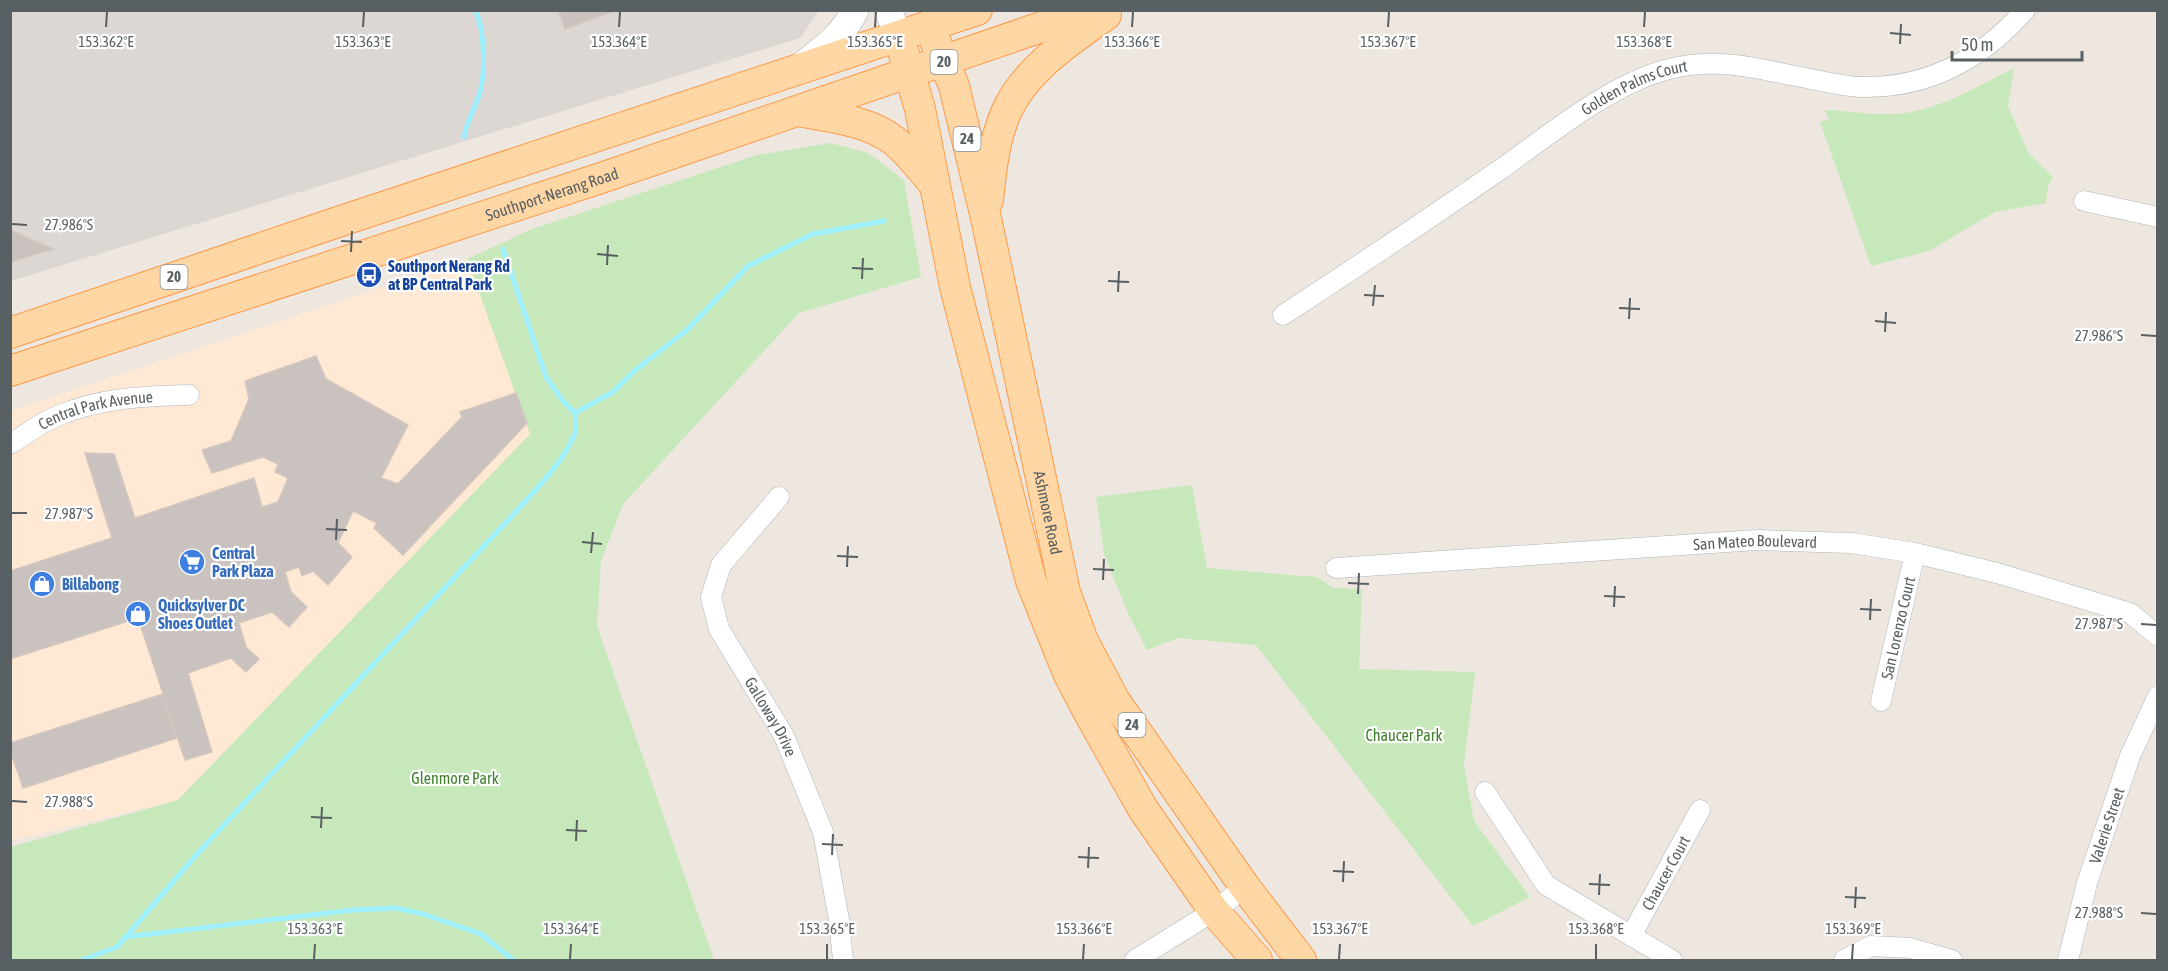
<svg xmlns="http://www.w3.org/2000/svg" width="2168" height="971" font-family="'Asap Condensed',sans-serif">
	<style>
		.commercial { fill: #ffe9d4 }
		.industrial { fill: #dcd7d3 }
		.green { fill: #c7e8ba }
		.lines { fill: none; stroke-linecap: round; stroke-linejoin: round }
		.stream { stroke: #9ff0ff; stroke-width: 5 }
		.building { fill: #c9c2be; stroke: #d3c7be; stroke-width: 1.5 }
		.street-casing { stroke: #afb5b8; stroke-width: 21 }
		.secondary-casing { stroke: #adb4b8; stroke-width: 28 }
		.primary-casing { stroke: #fe9a4a; stroke-width: 32 }
		.street { stroke: #fff; stroke-width: 20 }
		.secondary { stroke: #fff; stroke-width: 27 }
		.primary { stroke: #ffd7a4; stroke-width: 30 }
		.ticks { fill: none; stroke: #596063; stroke-width: 2 }
		.labels { text-anchor: middle; stroke-width: 4.5; stroke-linejoin: round; paint-order: stroke }
		.shield { fill: #fff; stroke: #8b9092; stroke-width: 1.5 }
		.shield-label { font-size: 15px; font-weight: bold; fill: #596063 }
		.street-label { font-size: 16px; fill: #596063; stroke: #fff }
		.transit-label { font-size: 16px; font-weight: bold; fill: #164399; stroke: #fff; text-anchor: start }
		.shop-label { font-size: 16px; font-weight: bold; fill: #366cbe; stroke: #fff; text-anchor: start }
		.park-label { font-size: 16px; fill: #3f812b; stroke: #fff }
		.ticks-label { font-size: 15px; text-anchor: middle; fill: #596063; stroke: #fff; stroke-width: 4.5; stroke-linejoin: round; paint-order: stroke }
	</style>
	<rect width="100%" height="100%" fill="#eee7e0"/>
	<path class="commercial" d="M467 259 531 434 178 800 11 841 10 411Z"/>
	<path class="industrial" d="M11 11H819L800 38 11 281Z"/>
	<path class="green" d="M2014 68 2008 106 2028 152 2053 177 2048 185 2046 203 1995 212 1929 251 1871 266 1820 122 1829 120 1825 110C1848 111 1872 115 1895 114 1938 111 1976 87 2014 68Z
		M831 143 868 153 904 180 921 277 799 313 623 504 601 561 597 626 714 960H11V847L178 800 530 434 467 259 532 229 757 155Z
		M1192 485 1207 568 1317 577 1333 588 1362 589 1359 669 1475 672 1464 765 1474 821 1530 897 1473 926 1256 645 1178 638 1147 650 1128 613 1104 554 1096 497Z"/>
	<g class="lines">
		<path class="stream" d="M464 137C467 120 476 107 480 92 486 69 484 32 476 10
			M575 413 613 392 633 372 687 330 748 266 813 234 884 221
			M125 937 353 910 396 908 423 914 481 934 513 960
			M82 960 117 947 197 854 510 518C529 497 567 459 575 432 577 426 575 418 575 413L563 401 546 377 503 249"/>
	</g>
	<path class="building" d="M558 10H617L565 29Z
		M10 230 53 249 10 262Z
		M316 356 326 379 408 425 381 478 398 484 462 417 460 412 516 393 527 423 403 555 374 528 377 523 353 511 338 543 352 557 328 585 313 571 302 576 299 567 285 572 291 592 307 607 289 627 272 612 239 623 246 647 259 659 246 672 231 658 188 673 212 752 185 760 138 618 10 659V571L112 538 85 453 114 454 135 518 254 478 262 507 278 502 288 478 275 472 278 464 263 457 212 473 202 450 231 441 249 399 245 381Z
		M163 694 177 738 23 788 10 750V743Z"/>
	<g class="lines">
		<g class="street-casing">
			<g id="street">
				<path d="M2084 201 2158 217"/>
				<path id="s1" d="M1283 315C1355 268 1427 220 1498 171 1548 136 1610 84 1669 69 1711 58 1749 66 1790 75 1814 79 1838 86 1862 87 1928 88 1982 59 2025 10"/>
				<path id="s2" d="M10 444C25 435 39 424 55 417 98 398 143 396 189 395"/>
				<path id="s3" d="M779 497 721 565 711 597 719 629 784 736 823 832 839 920 843 960"/>
				<path id="s4" d="M1336 568 1757 540 1852 543 1915 553 1997 573 2130 613 2158 636"/>
				<path id="s5" d="M1881 701 1915 553"/>
				<path d="M1485 792 1546 885 1672 960"/>
				<path id="s6" d="M1631 936 1700 810"/>
				<path d="M1135 960 1214 911 1245 887"/>
				<path d="M1844 960 1871 946 1910 948 1952 960"/>
				<path id="s7" d="M2068 960 2087 883 2130 756 2158 696"/>
			</g>
		</g>
		<g class="secondary-casing">
			<path id="secondary" d="M888 10 899 37
				M799 68C819 52 844 35 855 10"/>
		</g>
		<g class="primary-casing">
			<g id="primary">
				<path id="s8" d="M929 26 954 86 986 218 1065 592 1083 641 1115 701 1245 887 1301 960"/>
				<path d="M904 54 920 109 955 287 1031 581 1068 673 1090 715 1143 809 1214 911 1257 960"/>
				<path d="M798 111C830 117 865 120 892 139 908 151 920 168 933 183"/>
				<path d="M988 200C991 172 994 141 1005 115 1023 71 1069 41 1106 15"/>
				<path d="M10 333 338 222 977 10"/>
				<path id="s9" d="M10 371 601 178 1091 10"/>
			</g>
		</g>
		<use href="#street" class="street"/>
		<use href="#secondary" class="secondary"/>
		<use href="#primary" class="primary"/>
	</g>
	<path class="ticks" d="M106 27 107 12M363 27 364 12M619 27 620 12M875 27 876 12M1132 27 1133 12M1388 27 1389 12M1644 27 1645 12M1890 33 1911 35M1900 44 1901 24M12 224 27 225M341 241 362 242M351 252 352 231M597 254 618 256M607 265 608 245M852 268 873 269M862 279 863 258M1108 281 1129 282M1118 292 1119 271M1364 295 1384 296M1373 306 1375 285M1619 308 1640 309M1629 319 1630 298M1875 321 1896 323M1885 332 1886 312M2141 335 2156 336M12 513H27M326 529 347 530M336 540 337 519M582 542 602 544M591 553 593 532M837 556 858 557M847 567 848 546M1093 569 1114 570M1103 580 1104 559M1348 583 1369 584M1358 594 1359 573M1604 596 1625 597M1614 607 1615 586M1860 609 1881 610M1870 620 1871 599M2141 624 2156 625M12 801 27 802M311 817 332 818M321 828 322 807M566 830 587 831M576 841 577 820M822 844 843 845M832 855 833 834M1078 857 1099 858M1088 868 1089 847M1333 871 1354 872M1343 882 1344 861M1589 884 1610 885M1599 895 1600 874M1845 897 1866 898M1855 908 1856 887M2141 913 2156 914M314 959 315 944M570 959 571 944M827 959V944M1083 959 1084 944M1339 959 1340 944M1596 959V944M1852 959 1853 944"/>
	<defs>
		<g id="bus-disc" transform="scale(1.35)"><circle r="9.5" fill="#1a4fb4" stroke="#fff"/><path d="M-5-6H5V4H4V6H2V4H-2V6H-4V4H-5ZM-3.5-4V0h7V-4ZM-3.5 1.2v1.5H-2V1.2ZM2 1.2v1.5H3.5V1.2Z" fill="#fff"/></g>
		<g id="supermarket-disc" transform="scale(1.35)"><circle r="9.5" fill="#3f7fe0" stroke="#fff"/><path d="M-6-5.5h2.5l.6 2H6L4.5 2H-2.5L-4.4-4H-6ZM-1.5 3.2a1.3 1.3 0 1 0 .1 0ZM3 3.2a1.3 1.3 0 1 0 .1 0Z" fill="#fff"/></g>
		<g id="shop-disc" transform="scale(1.35)"><circle r="9.5" fill="#3f7fe0" stroke="#fff"/><path d="M-5-2.5h2.3a2.7 3.5 0 0 1 5.4 0H5L5.5 6h-11ZM-1.5-2.5h3a1.5 2.3 0 0 0-3 0Z" fill="#fff"/></g>
	</defs>
	<g fill-rule="evenodd">
		<use href="#bus-disc" x="369" y="275"/>
		<use href="#supermarket-disc" x="192" y="562"/>
		<use href="#shop-disc" x="42" y="584"/>
		<use href="#shop-disc" x="138" y="614"/>
	</g>
	<g class="labels">
		<g class="shield">
			<rect x="930.5" y="50" width="27" height="24" rx="4.5"/>
			<rect x="953.5" y="127" width="27" height="24" rx="4.5"/>
			<rect x="160.5" y="265" width="27" height="24" rx="4.5"/>
			<rect x="1118.5" y="713" width="27" height="24" rx="4.5"/>
		</g>
		<g class="shield-label">
			<text x="944" y="67">20</text>
			<text x="967" y="144">24</text>
			<text x="174" y="282">20</text>
			<text x="1132" y="730">24</text>
		</g>
		<g class="street-label">
			<text dy="6" stroke="none"><textPath href="#s1" startOffset="420">Golden Palms Court</textPath></text>
			<text dy="6" stroke="none"><textPath href="#s9" startOffset="570">Southport-Nerang Road</textPath></text>
			<text dy="6" stroke="none"><textPath href="#s2" startOffset="94">Central Park Avenue</textPath></text>
			<text dy="6" stroke="none"><textPath href="#s8" startOffset="502">Ashmore Road</textPath></text>
			<text dy="6" stroke="none"><textPath href="#s4" startOffset="420">San Mateo Boulevard</textPath></text>
			<text dy="6" stroke="none"><textPath href="#s5" startOffset="75">San Lorenzo Court</textPath></text>
			<text dy="6" stroke="none"><textPath href="#s3" startOffset="258">Galloway Drive</textPath></text>
			<text dy="6" stroke="none"><textPath href="#s7" startOffset="140">Valerie Street</textPath></text>
			<text dy="6" stroke="none"><textPath href="#s6" startOffset="72">Chaucer Court</textPath></text>
		</g>
		<g class="transit-label">
			<text x="388" y="272">Southport Nerang Rd<tspan x="388" dy="18">at BP Central Park</tspan></text>
		</g>
		<g class="shop-label">
			<text x="212" y="559">Central<tspan x="212" dy="18">Park Plaza</tspan></text>
			<text x="62" y="590">Billabong</text>
			<text x="158" y="611">Quicksylver DC<tspan x="158" dy="18">Shoes Outlet</tspan></text>
		</g>
		<g class="park-label">
			<text x="1404" y="741">Chaucer Park</text>
			<text x="455" y="784">Glenmore Park</text>
		</g>
	</g>
	<g class="ticks-label">
		<text x="106" y="47">153.362°E</text>
		<text x="363" y="47">153.363°E</text>
		<text x="619" y="47">153.364°E</text>
		<text x="875" y="47">153.365°E</text>
		<text x="1132" y="47">153.366°E</text>
		<text x="1388" y="47">153.367°E</text>
		<text x="1644" y="47">153.368°E</text>
		<text x="69" y="230">27.986°S</text>
		<text x="2099" y="341">27.986°S</text>
		<text x="69" y="519">27.987°S</text>
		<text x="2099" y="629">27.987°S</text>
		<text x="69" y="807">27.988°S</text>
		<text x="2099" y="918">27.988°S</text>
		<text x="315" y="934">153.363°E</text>
		<text x="571" y="934">153.364°E</text>
		<text x="827" y="934">153.365°E</text>
		<text x="1084" y="934">153.366°E</text>
		<text x="1340" y="934">153.367°E</text>
		<text x="1596" y="934">153.368°E</text>
		<text x="1853" y="934">153.369°E</text>
	</g>
	<rect width="2168" height="971" fill="none" stroke="#596063" stroke-width="24"/>
	<path d="M1952 51v9h130v-9" fill="none" stroke="#596063" stroke-width="3"/>
	<text x="1961" y="51" font-size="18" fill="#596063" stroke="#ffffff" stroke-width="4.5" paint-order="stroke">50 m</text>
</svg>
